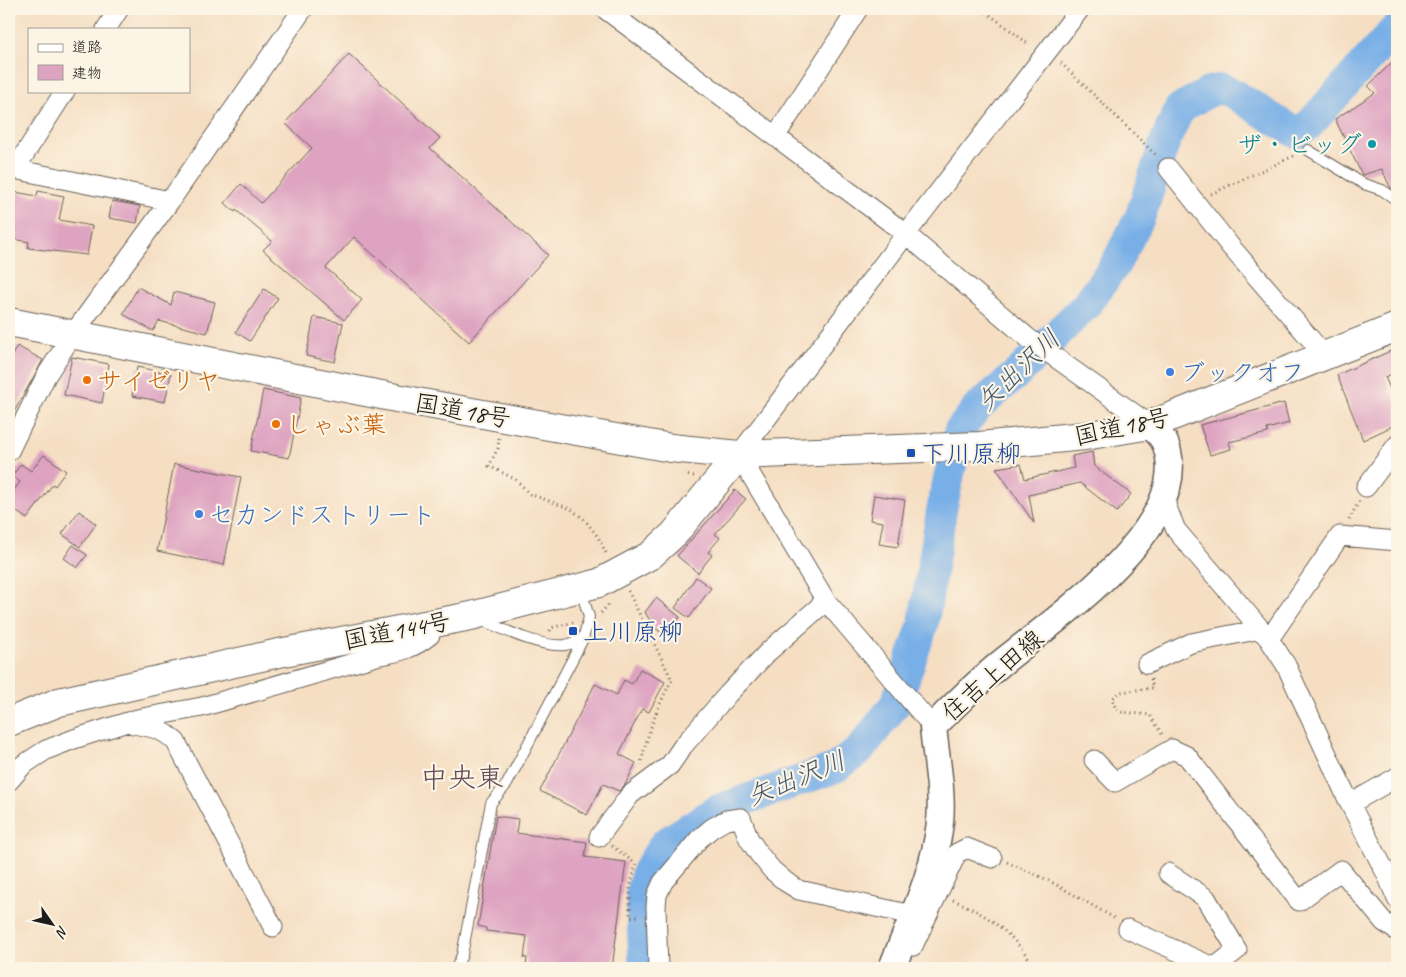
<svg xmlns="http://www.w3.org/2000/svg" width="1406" height="977" font-family="Caveat,'Klee One',sans-serif">
	<style>
		.lines { fill: none; stroke-linecap: round; stroke-linejoin: round }
		.river { stroke: #78afe7; stroke-width: 31 }
		.building { fill: #dea3c1 }
		.lane-casing { stroke: #686056; stroke-width: 12 }
		.street-casing { stroke: #686056; stroke-width: 21 }
		.secondary-casing { stroke: #686056; stroke-width: 29 }
		.highway-casing { stroke: #686056; stroke-width: 30 }
		.path { stroke: #686056; stroke-width: 3; stroke-dasharray: 1 4; stroke-linecap: butt }
		.lane { stroke: #fff; stroke-width: 10 }
		.street { stroke: #fff; stroke-width: 19 }
		.secondary { stroke: #fff; stroke-width: 26 }
		.highway { stroke: #fff; stroke-width: 28 }
		.culture-dot { fill: #0f9aa8; stroke: #fcf5e5; stroke-width: 2 }
		.shop-dot { fill: #3f7fe0; stroke: #fcf5e5; stroke-width: 2 }
		.food-dot { fill: #e8710a; stroke: #fcf5e5; stroke-width: 2 }
		.transit-dot { fill: #1a4fb4; stroke: #fcf5e5; stroke-width: 2 }
		.labels { text-anchor: middle; stroke-width: 4.5; stroke-linejoin: round; paint-order: stroke }
		.culture-label { font-size: 25px; fill: #0d838f; stroke: #fcf5e5; text-anchor: end }
		.shop-label { font-size: 25px; fill: #366cbe; stroke: #fcf5e5; text-anchor: start }
		.food-label { font-size: 25px; fill: #c56008; stroke: #fcf5e5; text-anchor: start }
		.street-label { font-size: 25px; fill: #1c1c1c; stroke: #fcf5e5 }
		.transit-label { font-size: 25px; fill: #164399; stroke: #fcf5e5; text-anchor: start }
		.water-label { font-size: 26px; font-style: italic; fill: #41576d; stroke: #fcf5e5 }
		.quarter-label { font-size: 28px; fill: #604b56; stroke: #fcf5e5 }
	</style>
	<rect width="100%" height="100%" fill="#fcf5e5"/>
	<filter id="ink" filterUnits="userSpaceOnUse"><feTurbulence type="fractalNoise" baseFrequency=".02" numOctaves="2"/><feDisplacementMap in="SourceGraphic" scale="10" xChannelSelector="R" yChannelSelector="G"/><feConvolveMatrix kernelMatrix="1 2 1 2 8 2 1 2 1" color-interpolation-filters="sRGB"/></filter>
	<filter id="wash" filterUnits="userSpaceOnUse"><feTurbulence type="fractalNoise" baseFrequency=".0096" numOctaves="4" result="noise"/><feDisplacementMap in="SourceGraphic" scale="20" xChannelSelector="R" yChannelSelector="G"/><feGaussianBlur stdDeviation="1.12" result="paint"/><feColorMatrix in="noise" values="0 0 0 0 0 0 0 0 0 0 0 0 0 0 0 0 0 1.4 0 .05"/><feComposite in="paint" operator="in"/></filter>
	<g filter="url(#wash)">
		<rect width="100%" height="100%" fill="#f5dec2"/>
		<g class="lines">
			<path class="river" d="M644 968 641 892 647 871 665 843 717 810 835 768 859 751 896 703 923 625 942 508 959 431 978 407 1019 372 1086 305 1115 265 1140 217 1166 139 1180 108 1211 91 1221 89 1232 93 1296 133 1309 125 1397 27"/>
		</g>
		<g id="blocks">
			<path class="building" d="M349 54 440 138 430 148 548 255 469 342 354 237 326 268 362 300 344 320 263 250 272 241 236 210 235 212 225 203 241 184 261 203 312 148 285 123Z
				M1397 57V192L1390 187 1382 169 1362 175 1335 119 1375 93 1368 86Z
				M9 191 37 196 38 191 64 196 59 220 92 226 87 255 28 248 29 242 9 238Z
				M112 201 140 206 137 223 109 218Z
				M138 287 171 305 174 292 215 302 207 333 159 321 153 331 123 314Z
				M264 289 278 298 250 341 236 332Z
				M314 317 343 323 335 362 306 356Z
				M17 346 43 360 9 421V361Z
				M1397 348V372L1385 377 1397 405V424L1363 440 1337 375Z
				M72 357 109 364 102 403 64 395Z
				M137 367 171 374 165 402 132 396Z
				M263 390 301 398 289 458 251 451Z
				M1284 403 1289 423 1267 429 1268 433 1229 442 1231 449 1210 455 1200 425Z
				M1092 452 1094 466 1131 494 1117 512 1080 483 1029 495 1034 523 996 468 1021 464 1025 479 1074 468 1072 456Z
				M44 455 66 471 55 486 53 484 27 519 9 506V497L20 482 12 476 21 464 31 471Z
				M174 464 241 477 224 565 157 551Z
				M735 490 746 499 715 534 720 538 708 552 712 555 698 573 677 556Z
				M874 495 905 500 898 547 879 544 883 522 870 520Z
				M79 511 96 524 80 547 62 534Z
				M73 545 87 555 77 568 64 558Z
				M696 577 711 588 689 618 675 608Z
				M656 598 680 617 665 636 653 626 645 612Z
				M640 669 665 682 649 712 642 709 619 754 636 763 625 785 619 791 603 784 587 815 540 791 595 684 617 695 624 680 632 684Z
				M496 816 518 819 516 833 587 842 585 857 626 862 612 968H526L527 958H524L527 936 486 931V928L478 926Z"/>
		</g>
	</g>
	<g filter="url(#ink)">
		<use href="#blocks" fill-opacity="0" stroke="#686056" stroke-width="1"/>
		<g class="lines">
			<g class="lane-casing">
				<path id="lane" d="M1308 150 1364 184 1382 190 1397 200
					M480 619C502 629 541 648 565 645 571 644 577 641 583 639
					M456 968 462 955 491 803 507 784 583 639 589 617 581 590"/>
			</g>
			<g class="street-casing">
				<path id="street" d="M605 9 906 234 1028 338 1150 425
					M106 29 119 9
					M775 137 858 9
					M9 168 170 201
					M1168 168 1231 247 1326 357
					M15 169 65 91
					M9 451 46 376 73 334 170 201 303 9
					M1366 487 1397 445
					M1163 498 1176 530 1269 639 1286 665 1350 804 1387 875 1397 899
					M1269 639 1340 536 1397 541
					M1147 664 1191 643 1261 629
					M133 724C152 727 163 729 176 742L273 927
					M933 727 826 601 739 455 906 234 1080 9
					M1094 760 1115 782 1172 749 1187 756 1299 901 1341 870 1384 922 1397 931
					M9 781 23 765 46 750 74 739 137 719 202 707 380 655C400 652 414 648 430 635V624
					M1350 804 1397 777
					M599 837 630 795 670 765 683 746 728 694 769 651 826 601
					M1168 873 1206 898 1237 950 1214 968
					M1128 929 1213 967
					M913 946 957 853 967 848 992 858
					M658 968 656 907 657 895 663 882 699 839 712 828 726 820 741 818 749 839 759 854 772 870 786 882 799 890 912 915"/>
			</g>
			<g class="secondary-casing">
				<path id="secondary" d="M892 968C910 922 935 872 940 822 943 791 936 758 933 727 954 705 976 684 1000 664 1052 621 1198 524 1165 443 1162 436 1155 430 1150 425"/>
			</g>
			<g class="highway-casing">
				<path id="highway" d="M9 322 422 403 671 448 739 455 979 446 1085 436 1150 425 1397 327
					M9 722 59 702 279 653 471 616 599 583 651 555 674 534 739 455"/>
			</g>
			<path class="path" d="M982 9 1030 45
				M1061 63 1157 156
				M1211 194 1296 155
				M499 438 498 448 489 466 515 479 530 494 571 509 585 520 598 537 607 555
				M683 475 694 476
				M1349 520 1359 501
				M628 591 672 680C659 702 645 740 641 765
				M601 613 610 603
				M550 631 551 628 574 622
				M1151 679 1153 688 1120 692 1112 699 1116 709 1122 712 1150 715 1162 734
				M612 846 636 864 630 888V917L639 916
				M1007 862 1048 880 1116 919
				M953 900C988 914 1015 935 1035 968"/>
			<use href="#lane" class="lane"/>
			<use href="#street" class="street"/>
			<use href="#secondary" class="secondary"/>
			<use href="#highway" class="highway"/>
		</g>
	</g>
	<circle class="culture-dot" cx="1372" cy="144" r="5"/>
	<g class="shop-dot">
		<circle cx="1170" cy="372" r="5"/>
		<circle cx="199" cy="514" r="5"/>
	</g>
	<g class="food-dot">
		<circle cx="87" cy="380" r="5"/>
		<circle cx="276" cy="424" r="5"/>
	</g>
	<g class="transit-dot">
		<rect x="906" y="448" width="10" height="10" rx="2.5"/>
		<rect x="568" y="626" width="10" height="10" rx="2.5"/>
	</g>
	<g class="labels">
		<g class="culture-label">
			<text x="1362" y="153">ザ・ビッグ</text>
		</g>
		<g class="shop-label">
			<text x="1180" y="381">ブックオフ</text>
			<text x="209" y="523">セカンドストリート</text>
		</g>
		<g class="food-label">
			<text x="97" y="389">サイゼリヤ</text>
			<text x="286" y="433">しゃぶ葉</text>
		</g>
		<g class="street-label">
			<text transform="translate(463 410) rotate(10)" y="9">国道18号</text>
			<text transform="translate(1122 426) rotate(-12)" y="9">国道18号</text>
			<text transform="translate(397 630) rotate(-11)" y="9">国道144号</text>
			<text transform="translate(992 675) rotate(-41)" y="9">住吉上田線</text>
		</g>
		<g class="transit-label">
			<text x="921" y="462">下川原柳</text>
			<text x="583" y="640">上川原柳</text>
		</g>
		<g class="water-label">
			<text transform="translate(1018 370) rotate(-44)" y="9">矢出沢川</text>
			<text transform="translate(796 778) rotate(-22)" y="9">矢出沢川</text>
		</g>
		<g class="quarter-label">
			<text x="462" y="787">中央東</text>
		</g>
	</g>
	<rect width="1406" height="977" fill="none" stroke="#fcf5e5" stroke-width="30"/>
	<rect x="28" y="28" width="162" height="65" fill="#fcf5e5" stroke="#a29e95"/>
	<rect x="38" y="44" width="25" height="8" fill="#ffffff" stroke="#a29e95"/>
	<text x="72" y="52" font-size="15" fill="#1c1c1c">道路</text>
	<rect x="38" y="65" width="25" height="15" fill="#dea3c1" stroke="#a29e95"/>
	<text x="72" y="78" font-size="15" fill="#1c1c1c">建物</text>
	<g transform="translate(52 924) rotate(124)" stroke="#fcf5e5" stroke-width="4" paint-order="stroke">
	<path d="M0-4L9 19L0 12L-9 19Z" fill="#1c1c1c"/>
	<text y="-8" font-size="14" font-weight="bold" text-anchor="middle" fill="#1c1c1c">N</text>
	</g>
</svg>
